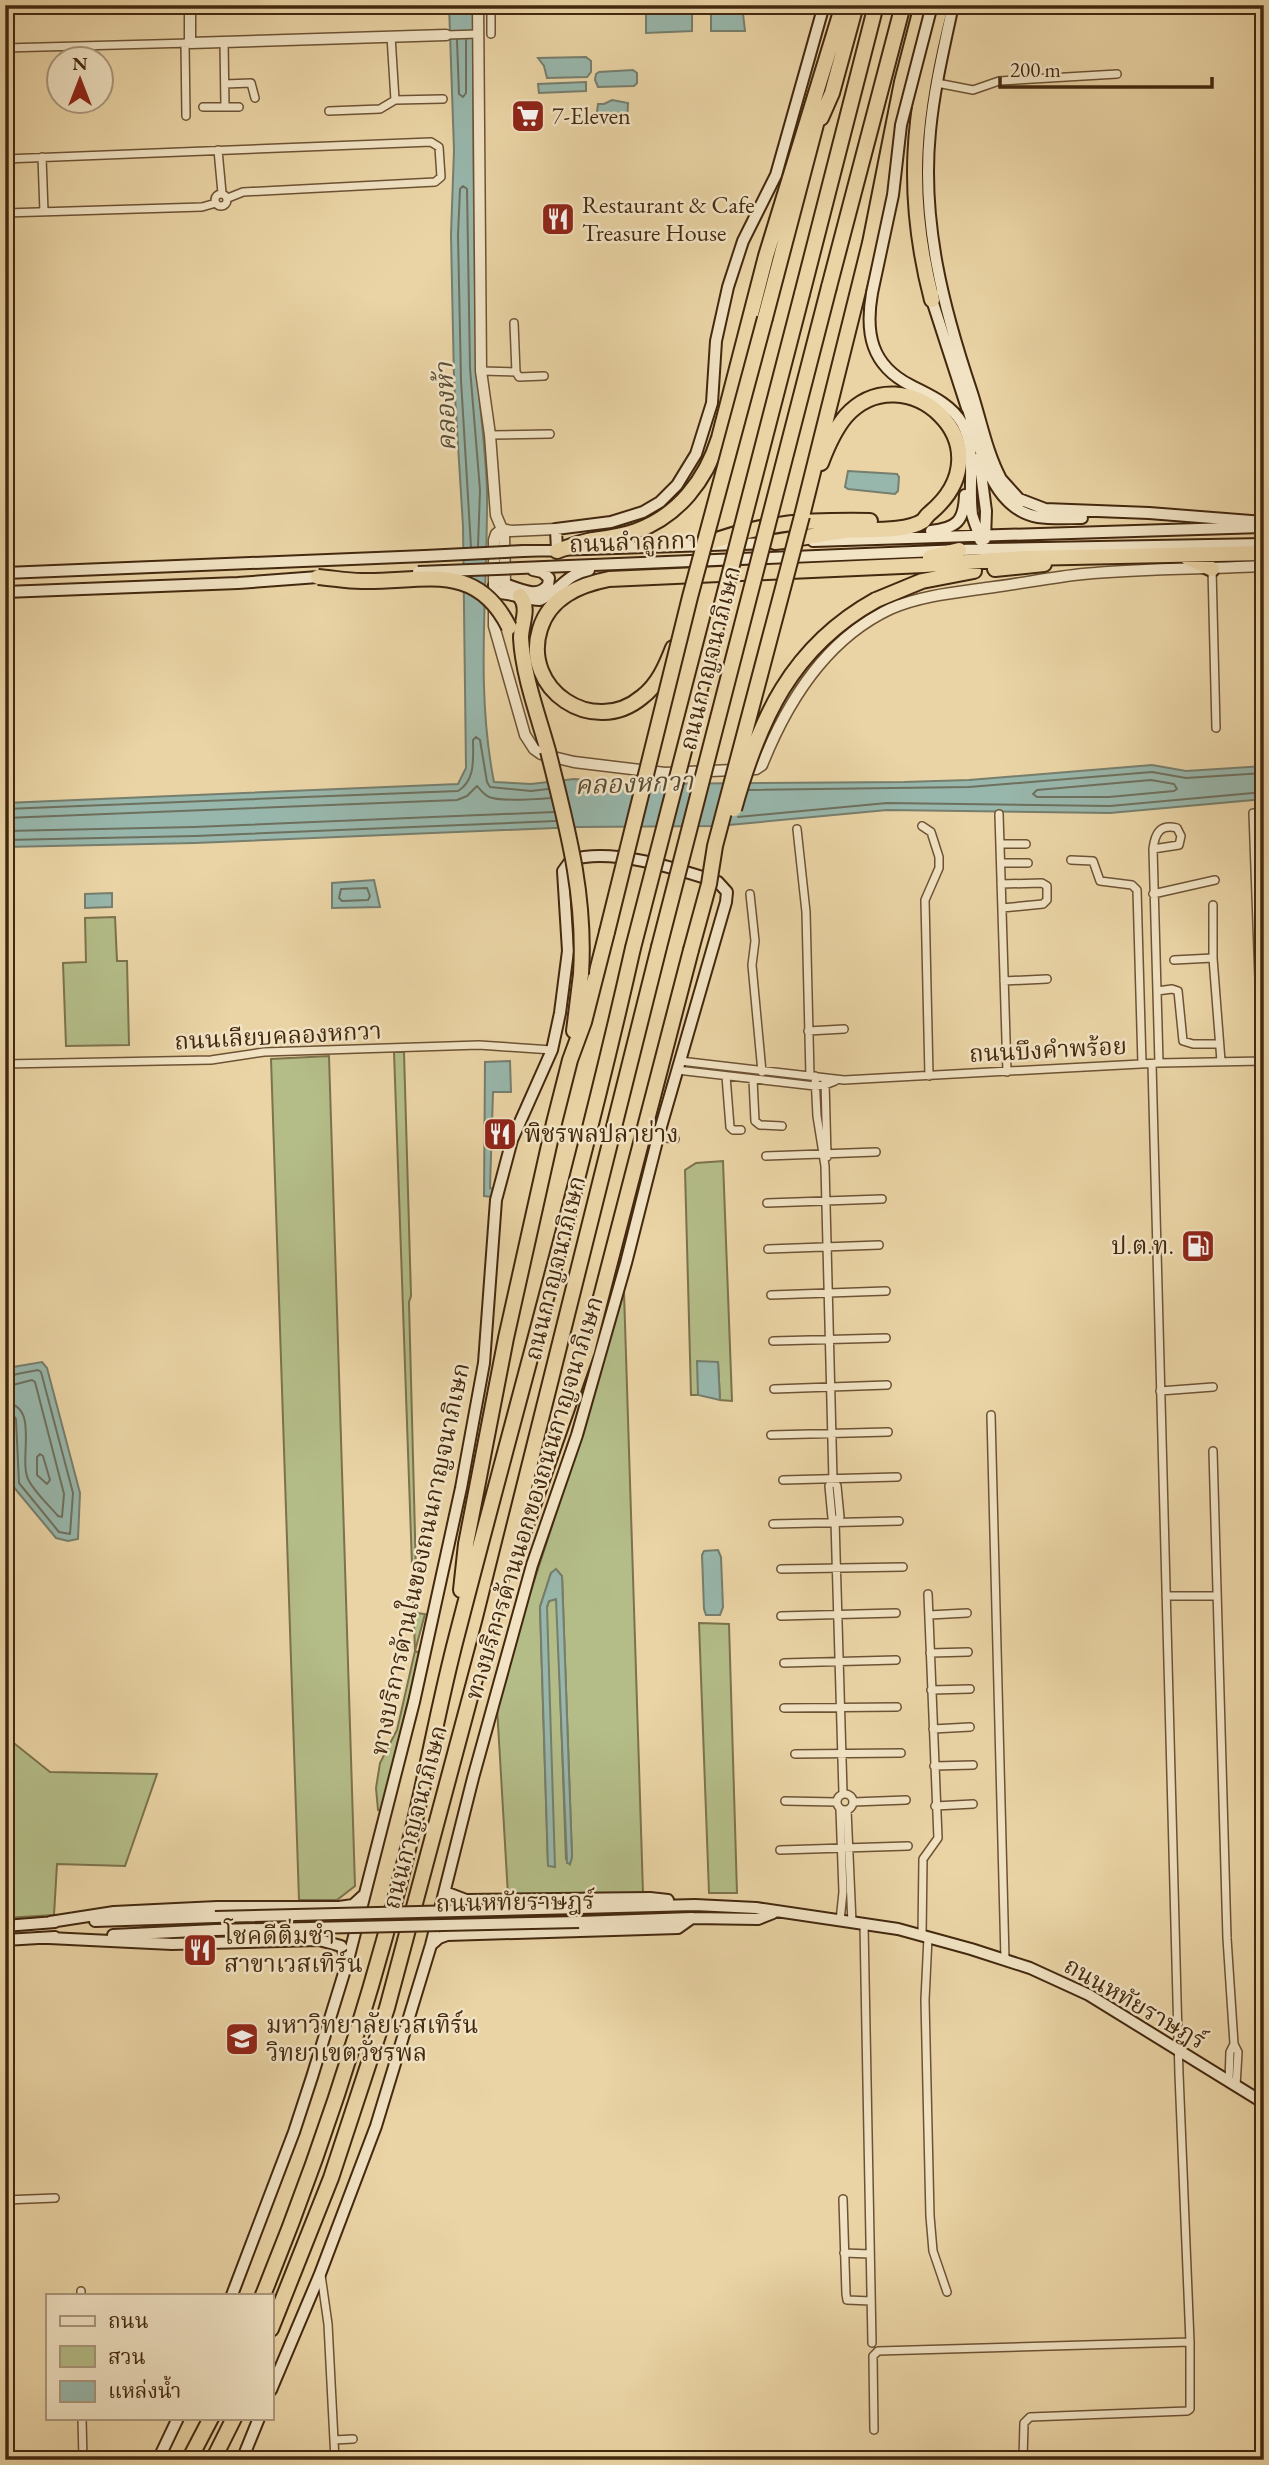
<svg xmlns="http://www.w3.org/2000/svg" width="1269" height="2465" font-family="'EB Garamond','Noto Serif Thai',serif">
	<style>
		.green { fill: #b4bd88; stroke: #7c724c; stroke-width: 2; fill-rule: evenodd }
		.water { fill: #98b7ac; stroke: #767e6d; stroke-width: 2 }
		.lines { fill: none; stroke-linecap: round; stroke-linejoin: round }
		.shore { stroke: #6e705e; stroke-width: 2 }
		.minor-casing { stroke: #6d5334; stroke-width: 10 }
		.tertiary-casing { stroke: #6d5334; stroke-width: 13 }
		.secondary-casing { stroke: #43280f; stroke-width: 14 }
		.motorway-casing { stroke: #43280f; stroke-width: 18 }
		.minor { stroke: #f1e3c4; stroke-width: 7 }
		.tertiary { stroke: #f1e3c4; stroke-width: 10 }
		.secondary { stroke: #f1e3c4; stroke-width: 10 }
		.motorway { stroke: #ead4a5; stroke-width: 14 }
		.secondary-bridge-casing { stroke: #43280f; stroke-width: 14; stroke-linecap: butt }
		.motorway-bridge-casing { stroke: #43280f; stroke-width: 18; stroke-linecap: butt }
		.secondary-bridge { stroke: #f1e3c4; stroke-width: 10 }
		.motorway-bridge { stroke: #ead4a5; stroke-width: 14 }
		.labels { text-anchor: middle; stroke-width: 5; stroke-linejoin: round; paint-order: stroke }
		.poi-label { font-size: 24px; fill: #43280f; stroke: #f1e3c4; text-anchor: start }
		.street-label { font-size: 24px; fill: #43280f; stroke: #f1e3c4 }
		.water-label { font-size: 26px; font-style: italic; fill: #584c36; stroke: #f1e3c4 }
	</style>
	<rect width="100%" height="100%" fill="#ead4a5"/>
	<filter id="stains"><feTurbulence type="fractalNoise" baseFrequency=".00286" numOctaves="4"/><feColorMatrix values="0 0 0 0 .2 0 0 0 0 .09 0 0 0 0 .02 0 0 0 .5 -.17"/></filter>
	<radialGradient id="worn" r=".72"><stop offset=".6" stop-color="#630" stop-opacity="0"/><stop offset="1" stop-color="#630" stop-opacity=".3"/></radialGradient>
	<path class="green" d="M115 917 117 961H127L129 1045 66 1046 63 963 86 962 85 918Z
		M394 1052H404L411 1296 409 1302 417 1613 425 1614 415 1651 420 1653 381 1811 378 1810 376 1788 380 1763 397 1730 415 1651Z
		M329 1056 355 1886 337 1900H299L271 1059Z
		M723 1161 732 1401 720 1400 718 1362H698V1395H691L685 1170 696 1163Z
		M624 1292 643 1893 508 1895 497 1707 524 1612 577 1449ZM551 1573 562 1576 572 1857 570 1864 566 1859 557 1599 549 1601 547 1607 548 1866 540 1607Z
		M699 1623 729 1624 737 1893H709Z
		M5 1736 50 1772 157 1774 125 1866 57 1864 54 1915 5 1918Z"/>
	<path class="water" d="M449 5H473C473 125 473 245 477 365 479 407 486 450 487 492 488 588 475 687 494 782L531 784 574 779 634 784 904 782 969 780 1152 765 1186 771 1264 766V799L1110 813 887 810 718 826 578 827 195 843 5 847V803L458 784 466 768 463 526 454 380 451 235 454 150Z
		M711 5H742L745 31H711Z
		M692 11V31L646 33V12Z
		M586 57 591 61V72L587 77 547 78 544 66 538 58Z
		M633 70 637 73V83L634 86 598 87 595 80 596 74 599 72Z
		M586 82V91L539 93 538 84Z
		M612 100 628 103 627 121 613 123 596 120 598 104H604Z
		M848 471 897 474 899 477 898 491 895 494 848 489 845 487Z
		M374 880 380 907 332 908V883Z
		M112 893V907L85 908V894Z
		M510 1061 511 1092H493L490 1188 493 1189V1197L484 1196 485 1062Z
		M697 1361 718 1362 720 1400 698 1395Z
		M42 1362 47 1368 80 1493 78 1539 68 1541 56 1538 12 1485 7 1372 13 1367Z
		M718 1550 721 1557 723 1607 720 1615H706L704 1609 702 1555 704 1551Z
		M556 1569 562 1576 572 1857 570 1864 567 1863 556 1599 549 1601 547 1607 555 1867 548 1866 540 1607 551 1573Z"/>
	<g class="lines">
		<path class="shore" d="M457 40 459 94 463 97 466 93V40
			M471 547 461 380 458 235 460 189 463 186 467 189 470 368 480 490 478 546
			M1151 780 1174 784 1177 789 1174 791 1109 797H1037L1033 794 1037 790Z
			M749 790 969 787 1152 772 1186 778 1264 773
			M5 809 458 791C476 780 473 758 473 740L476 737 480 740 487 782 490 787 531 791 548 789
			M738 817 887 803 1110 806 1264 792
			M5 818 457 800 467 796 477 786C480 789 484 795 489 797 501 802 537 799 551 798
			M5 831 194 827 554 812
			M5 840 195 836 556 821
			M367 888 370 896 368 900 342 901 339 898 341 889Z
			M5 1378 17 1374 38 1370 41 1372 73 1493 70 1534 59 1532 19 1483 16 1419 12 1413 5 1412
			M5 1387 32 1380 35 1382 64 1494 62 1517 58 1516C49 1505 36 1494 29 1481 17 1461 41 1405 5 1403
			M40 1454 43 1456 50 1480 47 1484 37 1475V1457Z"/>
		<g class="minor-casing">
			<path id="minor" d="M491 16V34
				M446 35 478 34
				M391 36 395 100 443 99
				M224 42 225 107
				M185 43 186 116
				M5 48 190 43
				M937 83 973 90 999 81 1117 74
				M225 84 251 83 255 98
				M203 107H239
				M329 111 380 109 395 100
				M218 150 222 193
				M42 157 44 212
				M5 159 431 142 439 147 441 177 435 182 243 192 228 198
				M215 200a6 6 0 1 1 12 0a6 6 0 1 1-12 0Z
				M5 213 202 207 216 203
				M481 371 516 372 514 323
				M516 372 519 377 544 376
				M490 435 550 434
				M1212 569 1216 728
				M1253 813 1262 1061
				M999 814 1007 1072
				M922 826 931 832 939 857V868L925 900 929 1076
				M797 829 806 912 810 1076
				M1000 844H1026
				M1153 849 1179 845 1181 836 1177 828C1160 824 1155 833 1153 849L1159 1063
				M1071 860 1093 861 1100 881 1132 885 1137 890 1142 1064
				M1001 863H1028
				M1001 884 1042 883 1047 886V900L1043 904 1002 908
				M750 894 755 941 752 965 762 1072
				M1153 894 1215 880
				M1213 905V958L1221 1061
				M1174 960 1213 958
				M1004 981 1047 979
				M1157 991 1172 989 1178 991 1183 1041 1193 1044H1219
				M808 1031 844 1029
				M680 1061 844 1080 1159 1063 1264 1061
				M5 1064 211 1060 264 1052 479 1045 552 1050
				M677 1070 815 1086 825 1085 835 1081
				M726 1076 730 1127 733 1130H741
				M815 1076 817 1116 825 1166 833 1480 829 1486 832 1518 835 1521 843 1793
				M753 1080 755 1121 760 1125 782 1126
				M825 1081 827 1157
				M658 1137 675 1139
				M766 1156 876 1152
				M767 1203 882 1199
				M768 1249 879 1245
				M771 1295 886 1291
				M773 1341 886 1338
				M774 1389 887 1385
				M1160 1391 1213 1387
				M991 1415 1005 1959
				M771 1435 888 1432
				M1213 1451 1227 1938 1234 2044 1238 2052 1236 2086
				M783 1480 897 1477
				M833 1480 837 1486 840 1517 835 1521
				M773 1524 899 1521
				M781 1569 903 1567
				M1166 1596H1217
				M929 1615 967 1613
				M781 1616 896 1613
				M930 1653 968 1652
				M784 1663 896 1660
				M931 1690 970 1689
				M784 1708 897 1707
				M933 1729 970 1727
				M795 1754 901 1753
				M934 1766 973 1765
				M837 1802a8 8 0 1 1 16 0a8 8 0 1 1-16 0Z
				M785 1801 836 1802
				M853 1802 906 1800
				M935 1806 973 1804
				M847 1810 852 1923
				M780 1850 908 1846
				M840 1921 843 1892 840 1809
				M864 1925 872 2343
				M922 1936 923 1859 938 1838 928 1594
				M928 1937 925 2000 930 2216 933 2251 947 2292
				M1229 2082 1230 2052 1234 2044
				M843 2199 846 2294 847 2300 871 2301
				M5 2200 55 2198
				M844 2253 870 2254
				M321 2275 328 2324 335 2460
				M81 2295V2291
				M82 2418 83 2460
				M874 2430 873 2356 878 2351 1190 2342 1179 2074 1152 1064
				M334 2440 353 2439
				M1023 2460 1024 2423 1030 2417 1187 2411 1190 2409V2342"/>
		</g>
		<g class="tertiary-casing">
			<path id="tertiary" d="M190 5V43L446 35
				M478 5 481 371 490 435 496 515 504 534 505 582
				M502 529 496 534 494 540V626L525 735 534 749 541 754 574 762 665 773 756 769 762 765C787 702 826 639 890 609 922 595 960 592 994 587 1024 583 1054 577 1083 574 1143 568 1204 569 1264 566
				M502 529 511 531 556 529"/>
		</g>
		<g class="secondary-casing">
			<path id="secondary" d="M953 5C944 47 934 89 930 131 921 222 943 307 972 393 981 421 987 453 1001 479L1019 499 1045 509 1149 513 1264 522
				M872 293C865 333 871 365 910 385 929 395 950 403 962 423 977 450 968 485 972 514 974 523 979 531 980 540
				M933 294 932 300 967 408
				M966 403C980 443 988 508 1038 517 1052 519 1067 518 1082 518
				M979 458 986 511 985 539
				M931 531C957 528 964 521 965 495
				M813 541 1262 527
				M523 551 768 543
				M557 551 556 529 611 522 643 512 660 502 677 485 696 454 712 403 716 341 728 287 743 241 776 175 824 5
				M520 568 986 549 1264 544
				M5 573 425 556
				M507 585C521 589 538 599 548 585L549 578 542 572 533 570
				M5 592 238 583 318 577
				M502 593 507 586 503 581 499 580 494 586 498 593C513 593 525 600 540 600 560 591 566 574 589 570
				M445 1892 466 1900 650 1898 668 1900
				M579 1908 695 1905 756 1908 898 1929 971 1949 1030 1968 1089 1995 1264 2103
				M95 1921 215 1917
				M50 1922 114 1912 217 1907H339L353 1905 364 1895
				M579 1922 692 1918 758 1919 773 1913
				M5 1926 55 1922
				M113 1935 216 1930
				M49 1938 172 1944 319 1940 341 1946 348 1960
				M5 1940 55 1937
				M431 1945 439 1938 447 1935 678 1928 692 1918
				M232 2295 294 2132 312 2077 348 1960 414 1702 461 1488 484 1363 496 1200 512 1140 552 1050 560 1013 568 951 563 871 571 860C611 847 678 869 718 882L727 892 726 902 658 1137 626 1263 577 1435 532 1565 473 1778 431 1945 376 2126 320 2274 271 2390
				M158 2460 178 2418
				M242 2460 259 2418"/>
		</g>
		<g class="motorway-casing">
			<path id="motorway" d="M821 118 832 93 856 5
				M829 287 903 5
				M802 294 876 5
				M932 300C904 193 913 111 941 5
				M765 318 820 109
				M802 516 870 243 902 82 922 5
				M775 542C798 539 821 534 844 531 865 529 905 533 923 521 925 519 927 515 930 513 1011 445 904 352 846 416 835 429 827 447 821 463
				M700 546C762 522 804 520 870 521
				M557 551C569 547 581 542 593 540 607 538 622 536 636 531 678 516 706 480 719 438L766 256 843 5
				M930 557 959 550
				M1188 558 1212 569
				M995 569 1044 564
				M520 596C530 608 521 624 521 638 523 675 538 715 548 751
				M876 600 922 581 974 571
				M673 648C666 666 658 685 642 697 593 738 521 689 540 629 550 597 579 585 609 579L924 565 1024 558 1264 553
				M574 1031 581 974
				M514 1560 587 1351 691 950
				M461 1590 466 1544 506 1338 554 1123 570 1060 584 1022 607 932
				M263 2295C323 2148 372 1996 410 1841 427 1773 439 1703 457 1635 516 1406 581 1179 633 948
				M271 2329 331 2178 387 2008 490 1623 659 947
				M189 2460 211 2418
				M213 2460 234 2418"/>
		</g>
		<use href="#minor" class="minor"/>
		<use href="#tertiary" class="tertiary"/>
		<use href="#secondary" class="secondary"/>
		<use href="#motorway" class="motorway"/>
		<g class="secondary-bridge-casing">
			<path id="secondary-bridge" d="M872 293 893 195 901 125 932 5
				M425 556 523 551
				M418 572 520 568
				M215 1917 579 1908
				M216 1930 579 1922"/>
		</g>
		<g class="motorway-bridge-casing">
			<path id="motorway-bridge" d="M318 577C332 578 347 581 361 581 421 583 475 559 509 627
				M548 751C567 827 586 895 581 974
				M734 809C759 720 791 647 876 600
				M607 932 690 597 765 318
				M659 947 829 287
				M633 948 802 294
				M691 950 709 884 715 846 802 516"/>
		</g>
		<use href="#secondary-bridge" class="secondary-bridge"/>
		<use href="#motorway-bridge" class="motorway-bridge"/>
	</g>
	<defs>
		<g id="supermarket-square" transform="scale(1.75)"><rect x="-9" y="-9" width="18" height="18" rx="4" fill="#8f2418" stroke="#f1e3c4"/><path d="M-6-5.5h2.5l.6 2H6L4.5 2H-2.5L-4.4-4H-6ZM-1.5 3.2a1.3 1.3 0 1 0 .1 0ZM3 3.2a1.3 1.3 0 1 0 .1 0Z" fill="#fff"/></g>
		<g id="restaurant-square" transform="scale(1.75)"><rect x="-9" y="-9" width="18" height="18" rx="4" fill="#8f2418" stroke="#f1e3c4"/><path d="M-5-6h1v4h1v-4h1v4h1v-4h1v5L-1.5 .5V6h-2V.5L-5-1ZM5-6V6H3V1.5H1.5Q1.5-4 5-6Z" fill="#fff"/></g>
		<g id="fuel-square" transform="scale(1.75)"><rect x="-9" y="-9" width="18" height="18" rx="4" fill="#8f2418" stroke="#f1e3c4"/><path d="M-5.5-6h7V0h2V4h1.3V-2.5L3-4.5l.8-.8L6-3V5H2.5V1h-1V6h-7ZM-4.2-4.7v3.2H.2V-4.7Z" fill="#fff"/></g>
		<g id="university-square" transform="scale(1.75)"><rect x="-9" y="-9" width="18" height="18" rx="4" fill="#8f2418" stroke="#f1e3c4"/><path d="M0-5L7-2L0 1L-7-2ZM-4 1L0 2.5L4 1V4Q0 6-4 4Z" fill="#fff"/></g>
	</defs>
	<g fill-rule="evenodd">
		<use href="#supermarket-square" x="528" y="116"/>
		<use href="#restaurant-square" x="558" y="219"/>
		<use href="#restaurant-square" x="500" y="1134"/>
		<use href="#fuel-square" x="1198" y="1246"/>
		<use href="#restaurant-square" x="200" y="1950"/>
		<use href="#university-square" x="242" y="2039"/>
	</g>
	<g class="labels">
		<g class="poi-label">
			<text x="552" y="124">7-Eleven</text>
			<text x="582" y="213">Restaurant &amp; Cafe<tspan x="582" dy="28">Treasure House</tspan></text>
			<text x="524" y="1142">พิชรพลปลาย่าง</text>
			<text x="1174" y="1254" text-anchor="end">ป.ต.ท.</text>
			<text x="224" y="1944">โชคดีติ่มซำ<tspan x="224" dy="28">สาขาเวสเทิร์น</tspan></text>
			<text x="266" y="2033">มหาวิทยาลัยเวสเทิร์น<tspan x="266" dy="28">วิทยาเขตวัชรพล</tspan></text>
		</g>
		<g class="street-label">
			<text transform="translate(633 542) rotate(-2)" y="8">ถนนลำลูกกา</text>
			<text transform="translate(710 658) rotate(-76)" y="8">ถนนกาญจนาภิเษก</text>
			<text transform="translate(278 1036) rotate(-3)" y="8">ถนนเลียบคลองหกวา</text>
			<text transform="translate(1048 1050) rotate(-3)" y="8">ถนนบึงคำพร้อย</text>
			<text transform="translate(555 1268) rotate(-76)" y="8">ถนนกาญจนาภิเษก</text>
			<text transform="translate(534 1498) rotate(-73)" y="8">ทางบริการด้านนอกของถนนกาญจนาภิเษก</text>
			<text transform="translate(420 1559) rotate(-78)" y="8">ทางบริการด้านในของถนนกาญจนาภิเษก</text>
			<text transform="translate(415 1817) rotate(-75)" y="8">ถนนกาญจนาภิเษก</text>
			<text transform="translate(515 1902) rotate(-1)" y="8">ถนนหทัยราษฎร์</text>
			<text transform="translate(1135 2003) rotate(30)" y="8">ถนนหทัยราษฎร์</text>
		</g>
		<g class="water-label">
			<text transform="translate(445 407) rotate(-92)" y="9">คลองห้า</text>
			<text transform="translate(634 783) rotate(-2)" y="9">คลองหกวา</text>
		</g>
	</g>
	<rect width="1269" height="2465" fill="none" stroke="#ead4a5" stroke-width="28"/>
	<rect x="7" y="7" width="1255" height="2451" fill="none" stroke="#43280f" stroke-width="3.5"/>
	<rect x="14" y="14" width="1241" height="2437" fill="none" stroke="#43280f" stroke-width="2"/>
	<rect x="46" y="2294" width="228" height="126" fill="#f1e3c4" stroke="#ab987c" stroke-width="2"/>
	<rect x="60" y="2316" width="35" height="10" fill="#f1e3c4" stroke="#ab987c" stroke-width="2"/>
	<text x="108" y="2328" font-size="21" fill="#43280f">ถนน</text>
	<rect x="60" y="2346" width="35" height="21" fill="#b4bd88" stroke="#ab987c" stroke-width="2"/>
	<text x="108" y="2364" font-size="21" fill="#43280f">สวน</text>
	<rect x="60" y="2381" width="35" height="21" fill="#98b7ac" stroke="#ab987c" stroke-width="2"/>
	<text x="108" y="2398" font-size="21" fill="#43280f">แหล่งน้ำ</text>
	<g transform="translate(80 80)"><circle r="33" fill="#f1e3c4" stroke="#ab987c" stroke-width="2"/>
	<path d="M0-5L12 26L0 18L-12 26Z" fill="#8f2418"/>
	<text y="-10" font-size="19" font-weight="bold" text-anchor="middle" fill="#43280f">N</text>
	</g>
	<path d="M1000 77v10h212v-10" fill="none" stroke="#43280f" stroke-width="3.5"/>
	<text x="1010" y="77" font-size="21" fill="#43280f" stroke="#f1e3c4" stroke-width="5" paint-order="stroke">200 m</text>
	<rect width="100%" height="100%" filter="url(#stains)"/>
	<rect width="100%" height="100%" fill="url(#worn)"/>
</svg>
